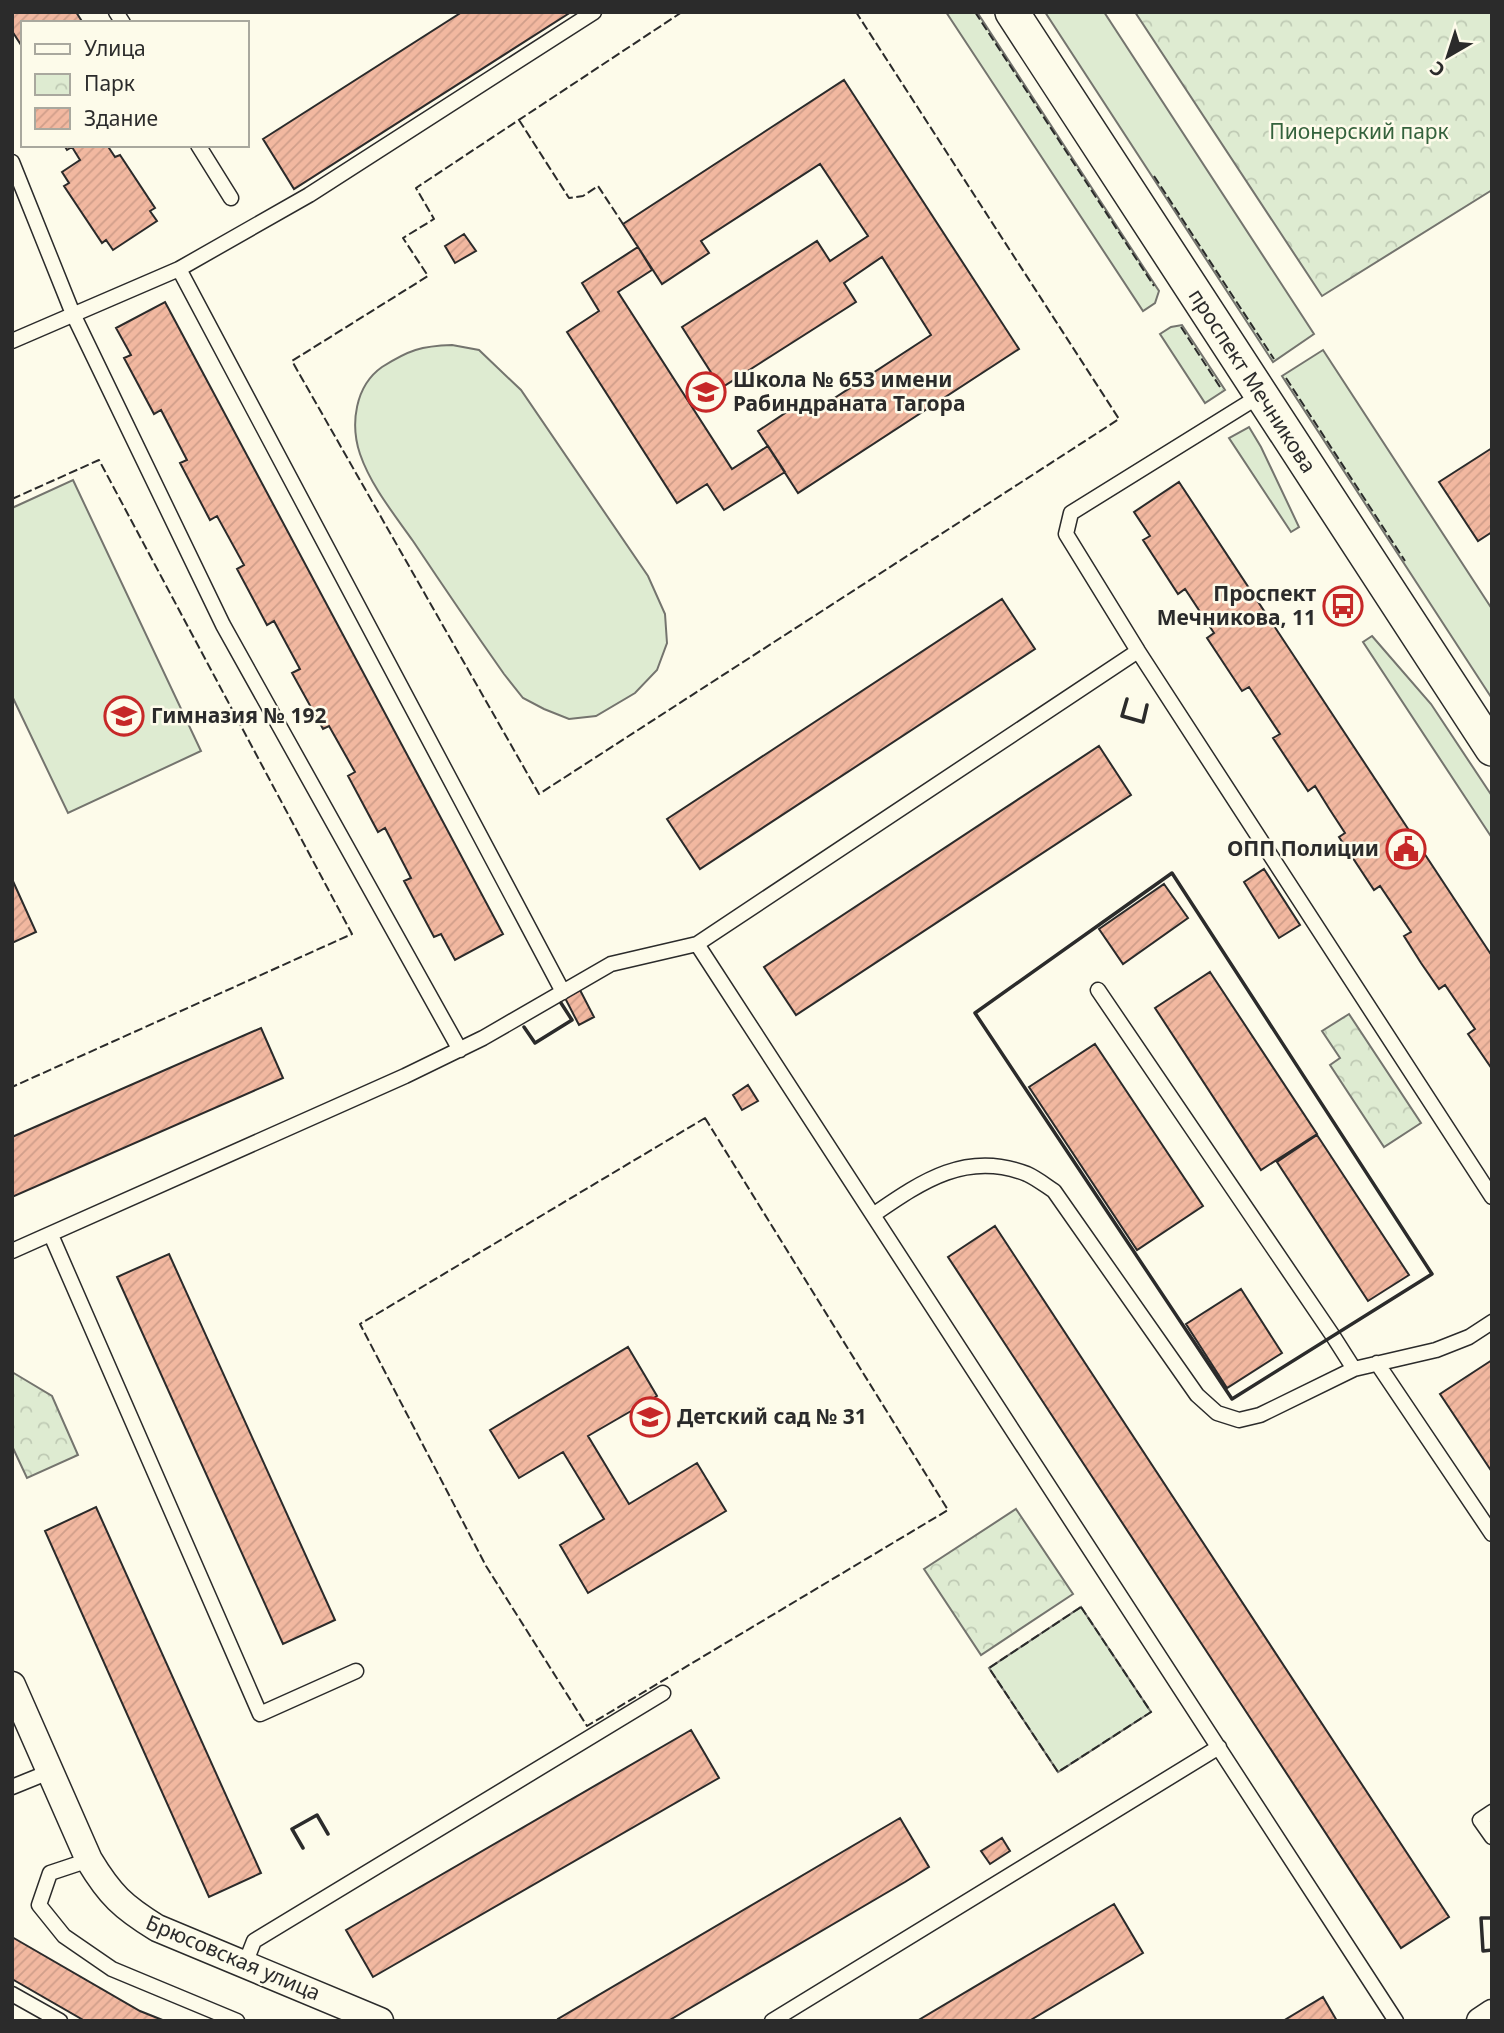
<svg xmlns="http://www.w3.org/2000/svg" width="1504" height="2033" font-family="'Noto Sans',sans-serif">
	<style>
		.green { fill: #deebd1; stroke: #74746e; stroke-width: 2 }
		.park { fill: url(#park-crowns); stroke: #74746e; stroke-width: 2 }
		.building { fill: url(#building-hatch); stroke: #2b2b2b; stroke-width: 2 }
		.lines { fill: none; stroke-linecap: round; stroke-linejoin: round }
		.service-casing { stroke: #2b2b2b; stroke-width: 17 }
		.minor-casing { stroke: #2b2b2b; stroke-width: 29 }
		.tertiary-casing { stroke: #2b2b2b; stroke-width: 36 }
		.service { stroke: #fdfbea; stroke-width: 14 }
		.minor { stroke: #fdfbea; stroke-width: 26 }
		.tertiary { stroke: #fdfbea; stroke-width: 33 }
		.fence { stroke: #2b2b2b; stroke-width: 2; stroke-dasharray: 9 3.5; stroke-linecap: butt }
		.wall { stroke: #2b2b2b; stroke-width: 3.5 }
		.labels { text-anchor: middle; stroke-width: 5; stroke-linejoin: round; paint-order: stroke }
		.park-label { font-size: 21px; fill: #34623c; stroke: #fdfbea }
		.poi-label { font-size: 21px; font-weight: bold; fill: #2b2b2b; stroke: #fdfbea; text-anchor: start }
		.street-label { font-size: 21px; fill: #2b2b2b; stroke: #fdfbea }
	</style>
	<defs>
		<pattern id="park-crowns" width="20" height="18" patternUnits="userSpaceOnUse" patternTransform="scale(1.75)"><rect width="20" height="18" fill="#deebd1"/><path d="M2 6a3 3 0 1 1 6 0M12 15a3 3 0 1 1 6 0" fill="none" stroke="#bfcab4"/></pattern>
		<pattern id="building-hatch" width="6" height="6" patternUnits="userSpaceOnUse" patternTransform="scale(1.75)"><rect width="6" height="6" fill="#f2b8a0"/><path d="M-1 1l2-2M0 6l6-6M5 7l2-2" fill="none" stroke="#d09e8a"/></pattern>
	</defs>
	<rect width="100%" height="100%" fill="#fdfbea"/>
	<path class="green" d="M946 12H977L1159 291 1155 303 1143 311Z
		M1045 12H1104L1314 334 1273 362Z
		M1182 325 1225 390 1205 403 1160 334 1171 327Z
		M452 345 479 350 521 390 648 576 665 614 667 643 657 670 635 693 596 716 569 719 544 709 523 698 504 674C473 630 443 586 413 541 394 514 371 486 360 454 350 424 355 386 382 367 409 350 421 346 452 345Z
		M1323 350 1492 609 1491 697 1282 376Z
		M1249 427 1261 447 1299 527 1291 532 1229 438Z
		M73 480 201 751 68 813 12 696V508Z
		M1372 636 1431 704 1492 796V838L1363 642Z
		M1081 1607 1151 1712 1058 1772 989 1668Z"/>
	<path class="park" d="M1135 12H1492V190L1322 296Z
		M1349 1014 1421 1123 1384 1147 1330 1065 1340 1058 1322 1031Z
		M12 1372 52 1396 78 1455 27 1478 12 1446Z
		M1016 1509 1073 1594 981 1655 924 1569Z"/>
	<path class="building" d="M12 12H76L83 23H23V48L12 31Z
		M462 12H571L294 189 263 139Z
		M844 80 1019 349 798 493 758 431 805 400 813 412 931 335 882 257 844 283 856 302 721 388 682 327 817 241 830 261 868 236 820 164 701 241 709 253 662 284 623 224Z
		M64 145H107L115 157 120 155 155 208 150 211 157 221 113 250 106 240 102 243 64 186 69 183 62 172 80 160 72 147 67 150Z
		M464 234 476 251 455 263 445 246Z
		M638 247 652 270 618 292 732 469 768 446 785 472 724 510 707 484 677 503 567 332 599 311 582 283Z
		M165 302 503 934 455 960 441 934 434 937 404 881 411 878 385 828 378 832 348 776 355 772 329 726 323 729 292 673 300 669 274 621 267 625 237 569 244 565 217 516 210 520 180 463 187 460 161 410 154 414 124 358 131 355 116 328Z
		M1492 448V532L1478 541 1439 482Z
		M1179 482 1492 956V1069L1468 1034 1475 1029 1445 985 1439 989 1421 963 1404 936 1411 932 1380 886 1374 890 1339 837 1345 833 1330 810 1315 786 1308 791 1273 738 1280 734 1249 687 1242 691 1207 638 1214 633 1185 589 1178 594 1143 540 1150 536 1134 512Z
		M1002 599 1035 649 700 869 667 819Z
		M1099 746 1131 795 796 1015 764 967Z
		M1264 869 1300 925 1279 938 1244 882Z
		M12 879 36 932 12 943Z
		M1164 884 1188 918 1123 964 1099 929Z
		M1210 972 1317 1134 1261 1170 1155 1008Z
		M580 990 594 1017 579 1025 565 998Z
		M261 1028 283 1078 12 1197V1137Z
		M1095 1044 1203 1206 1137 1250 1029 1087Z
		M748 1085 758 1101 742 1110 733 1095Z
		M1317 1135 1409 1275 1368 1301 1277 1162Z
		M995 1226 1449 1917 1401 1948 948 1257Z
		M169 1254 335 1620 283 1644 117 1277Z
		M1241 1289 1282 1353 1227 1388 1186 1324Z
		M628 1347 657 1396 588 1436 629 1504 697 1463 726 1511 588 1593 560 1545 604 1519 563 1452 519 1478 490 1430Z
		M1492 1360V1472L1440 1394Z
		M96 1507 261 1873 209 1897 45 1531Z
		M691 1730 719 1778 373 1977 346 1930Z
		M900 1818 929 1867 905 1882 668 2021H559L558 2019Z
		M1002 1838 1010 1851 990 1864 981 1851Z
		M1114 1904 1143 1953 1029 2021H917Z
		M12 1937 140 2011 165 2021H85L12 1979Z
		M1323 1997 1337 2021H1283Z"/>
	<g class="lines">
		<g class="service-casing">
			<path id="service" d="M116 12 123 23
				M198 145 231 198
				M12 162 73 314 223 625 460 1050
				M179 269 563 992
				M12 341 179 269 309 195 594 12
				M1261 395 1071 513 1066 534 1138 651 1492 1197
				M697 944 1396 2021
				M1098 990 1333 1336 1354 1369
				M873 1215C921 1182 966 1150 1027 1174 1036 1178 1045 1185 1054 1191L1197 1395 1217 1413 1239 1420 1260 1415 1354 1369 1436 1350 1469 1337 1492 1322
				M51 1235 260 1714 356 1671
				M12 1251 405 1076 483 1038 611 964 697 944 1138 651
				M1377 1363 1492 1534
				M12 1787 49 1772
				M1492 1812 1480 1820 1492 1837
				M89 1860 50 1873 39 1905 64 1936 112 1969 237 2021
				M245 1964 254 1941 663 1693
				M12 1994 60 2021
				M772 2021 1219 1747"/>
		</g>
		<g class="minor-casing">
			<path id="minor" d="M12 1685 89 1860C110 1895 123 1907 157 1928L380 2021
				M1480 2021 1492 2013"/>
		</g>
		<g class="tertiary-casing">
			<path id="tertiary" d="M1012 12 1492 749"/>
		</g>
		<use href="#service" class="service"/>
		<use href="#minor" class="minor"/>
		<use href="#tertiary" class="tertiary"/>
		<path class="fence" d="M682 12 416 188 434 219 403 238 428 276 292 361 539 794 1119 419 856 12
			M975 12 1154 286
			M519 120 569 198 583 196 598 186 623 224
			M1154 176 1274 359
			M1181 327 1222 390
			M1286 378 1405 561
			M12 499 99 460 352 934 12 1087
			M705 1118 948 1510 587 1726 486 1566 360 1324Z
			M1081 1607 1151 1712 1058 1772 989 1668Z"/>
		<path class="wall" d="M1127 699 1122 716 1143 722 1147 705
			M1172 873 1432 1274 1232 1399 975 1013Z
			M524 1027 535 1043 572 1020 561 1003
			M303 1848 292 1829 317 1815 328 1834
			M1492 1918H1481L1483 1951 1492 1950"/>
	</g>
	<defs>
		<g id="school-ring" transform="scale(2.0125)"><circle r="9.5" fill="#fdfbea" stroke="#c62828" stroke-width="1.5"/><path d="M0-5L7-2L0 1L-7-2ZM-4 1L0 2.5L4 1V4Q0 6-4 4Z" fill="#c62828"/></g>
		<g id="bus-ring" transform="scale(2.0125)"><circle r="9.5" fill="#fdfbea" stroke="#c62828" stroke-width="1.5"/><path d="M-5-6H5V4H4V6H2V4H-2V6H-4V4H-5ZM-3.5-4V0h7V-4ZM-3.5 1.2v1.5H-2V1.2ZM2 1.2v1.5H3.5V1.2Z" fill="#c62828"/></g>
		<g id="civic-ring" transform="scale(2.0125)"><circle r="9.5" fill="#fdfbea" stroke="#c62828" stroke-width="1.5"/><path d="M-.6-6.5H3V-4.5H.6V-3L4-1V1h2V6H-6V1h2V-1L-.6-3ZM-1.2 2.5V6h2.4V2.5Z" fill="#c62828"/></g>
	</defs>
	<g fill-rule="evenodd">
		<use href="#school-ring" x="706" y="392"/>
		<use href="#bus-ring" x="1343" y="606"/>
		<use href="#school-ring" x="124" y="716"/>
		<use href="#civic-ring" x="1406" y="849"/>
		<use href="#school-ring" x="650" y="1417"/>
	</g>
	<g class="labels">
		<g class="park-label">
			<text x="1359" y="139">Пионерский парк</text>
		</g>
		<g class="poi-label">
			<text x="733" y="387">Школа № 653 имени<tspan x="733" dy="24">Рабиндраната Тагора</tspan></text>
			<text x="1316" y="601" text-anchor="end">Проспект<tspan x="1316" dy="24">Мечникова, 11</tspan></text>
			<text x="151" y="723">Гимназия № 192</text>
			<text x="1379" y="856" text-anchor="end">ОПП Полиции</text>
			<text x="677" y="1424">Детский сад № 31</text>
		</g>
		<g class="street-label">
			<text transform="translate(1252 381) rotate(57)" y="7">проспект Мечникова</text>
			<text transform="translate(233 1958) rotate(23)" y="7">Брюсовская улица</text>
		</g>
	</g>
	<rect width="1504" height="2033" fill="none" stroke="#2b2b2b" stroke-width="28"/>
	<rect x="21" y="21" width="228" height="126" fill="#fdfbea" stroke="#a9a89e" stroke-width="2"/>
	<rect x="35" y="44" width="35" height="10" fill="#fdfbea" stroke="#a9a89e" stroke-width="2"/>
	<text x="84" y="56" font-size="21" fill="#2b2b2b">Улица</text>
	<rect x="35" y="74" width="35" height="21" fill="url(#park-crowns)" stroke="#a9a89e" stroke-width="2"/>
	<text x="84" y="91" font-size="21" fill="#2b2b2b">Парк</text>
	<rect x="35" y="108" width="35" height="21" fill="url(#building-hatch)" stroke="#a9a89e" stroke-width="2"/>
	<text x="84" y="126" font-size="21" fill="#2b2b2b">Здание</text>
	<g transform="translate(1448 56) rotate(219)" stroke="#fdfbea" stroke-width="5" paint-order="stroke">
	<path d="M0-5L12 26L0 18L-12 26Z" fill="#2b2b2b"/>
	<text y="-10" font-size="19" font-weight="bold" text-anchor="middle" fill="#2b2b2b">С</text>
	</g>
</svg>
